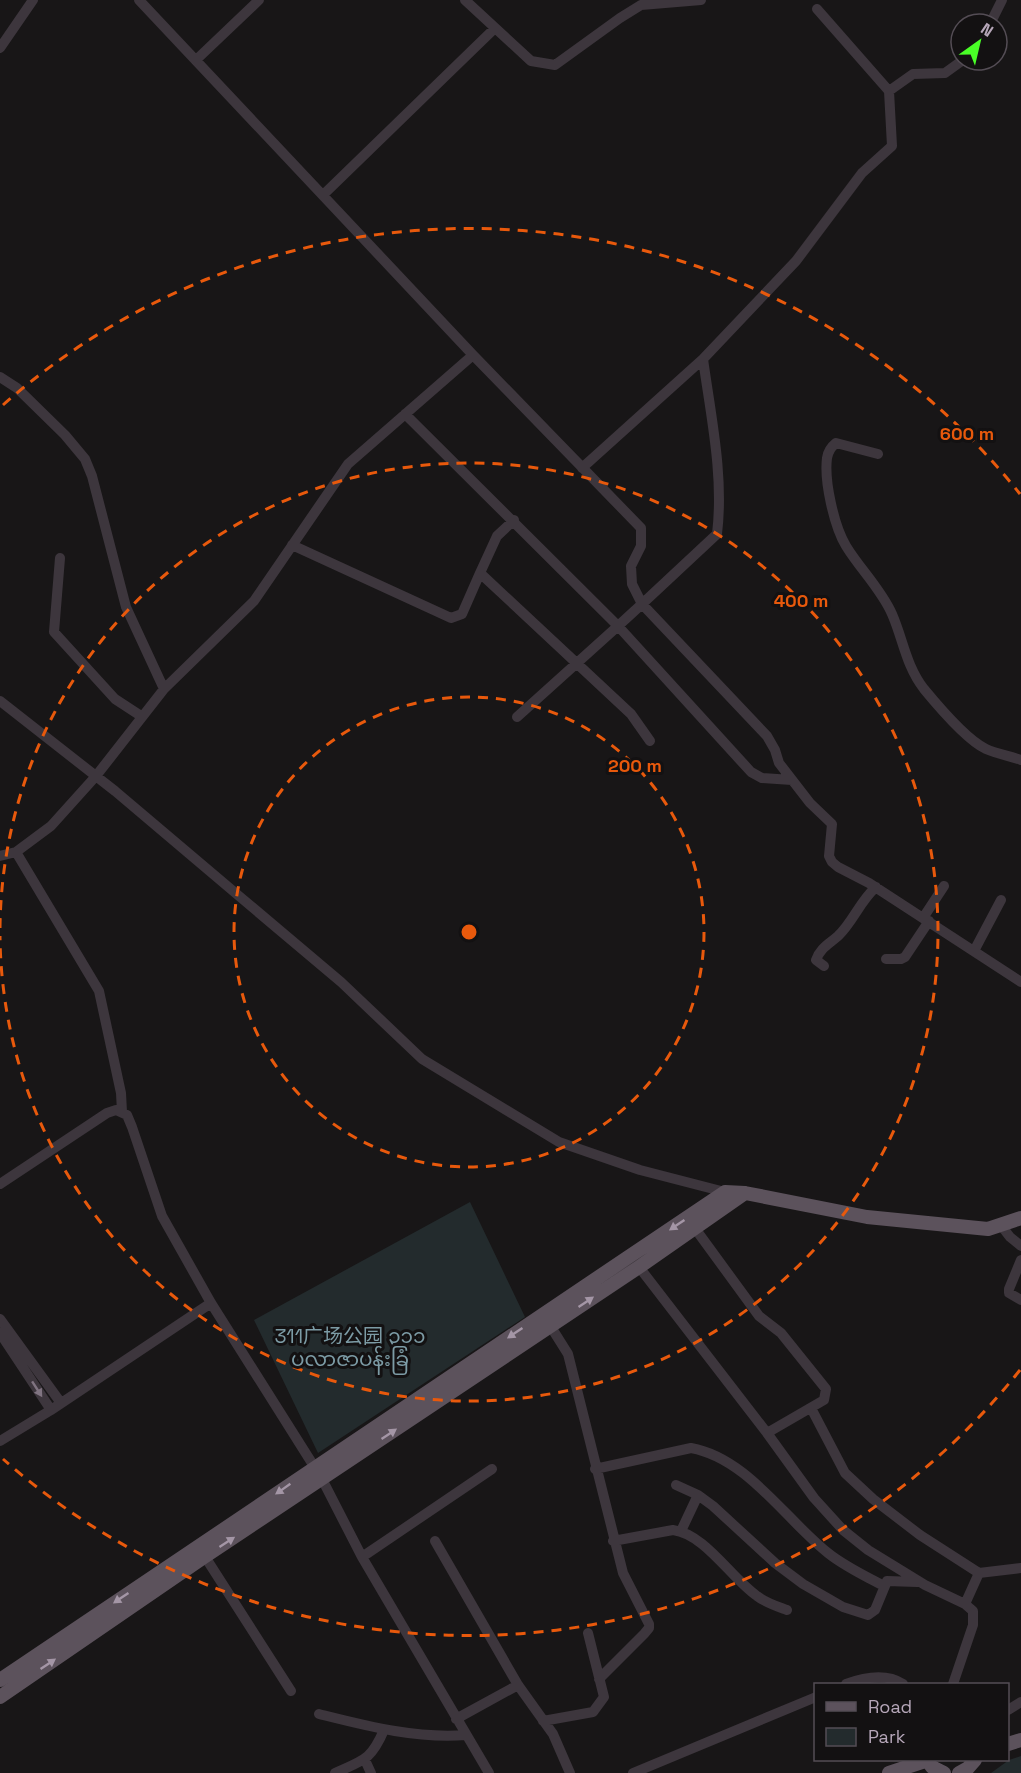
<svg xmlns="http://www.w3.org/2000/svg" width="1021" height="1773" font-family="'Space Grotesk','Noto Sans SC','Noto Sans Myanmar',sans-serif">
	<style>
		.green { fill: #232b2d }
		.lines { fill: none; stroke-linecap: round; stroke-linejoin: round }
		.minor { stroke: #3d363d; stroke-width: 10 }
		.major { stroke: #5c525c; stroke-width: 14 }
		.oneway { fill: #a496a6 }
		.oneway2 { fill: #807481 }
		.ring { fill: none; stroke: #e8590c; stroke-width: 3; stroke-dasharray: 10 8 }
		.labels { text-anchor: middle; stroke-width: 6; stroke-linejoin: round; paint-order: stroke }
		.park-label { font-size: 20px; fill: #7c9ba5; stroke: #131112 }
		.centre { fill: #e8590c; stroke: #131112; stroke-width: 3 }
		.ring-label { font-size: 18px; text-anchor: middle; font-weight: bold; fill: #e8590c; stroke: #131112; stroke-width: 6; stroke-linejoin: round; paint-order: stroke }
	</style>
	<rect width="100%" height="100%" fill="#181617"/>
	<path class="green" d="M470 1202 525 1317 318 1453 254 1320Z
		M1021 1756V1773H991L1009 1760Z"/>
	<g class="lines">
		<path class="minor" d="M139 0 473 355 641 528V546L631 566 632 584 642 604 717 534C724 476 711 417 703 359
			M465 0 531 61 555 65 620 18 641 5 701 0
			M990 24 1002 0
			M0 48 33 0
			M196 60 259 0
			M889 91 913 74 945 73 963 60
			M323 195 495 28
			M0 377 17 388 65 435 85 459 92 476 126 607 164 689
			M405 414 618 626 642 604 767 736 775 750 779 763 810 803 832 824 829 856 832 862 838 867 869 883 1021 982
			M878 454 836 443C831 447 828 451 827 458 824 481 834 526 846 546 860 569 881 589 892 614 903 639 906 666 924 689 938 706 967 740 986 749 997 754 1010 756 1021 760
			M582 468 703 359 796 261 862 173 892 146 889 91 817 9
			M514 520 497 536 480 573 631 714 650 741
			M292 545 451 618 462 614 480 573
			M60 558 54 632 115 699 141 716
			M0 701 115 791 239 896 341 982 422 1059 559 1142 640 1170 725 1192
			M517 717 618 626 751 772 762 778 792 780
			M16 852 99 991 121 1093 122 1112
			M0 856 16 852 51 826 96 776 164 689 254 601 348 464 473 355
			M923 918 944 886
			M974 951 1001 900
			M886 959H901L905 957 929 921
			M824 966 816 960C820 948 829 944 838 936 853 922 860 901 876 887
			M0 1184 107 1113 116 1110 127 1115 132 1127 162 1216 211 1303 322 1479 362 1557 489 1773
			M1000 1224 1010 1237 1021 1246
			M694 1227 759 1316 781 1333 826 1389 824 1400 767 1433
			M1021 1260 1009 1289V1293L1021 1300
			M639 1267 767 1433 814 1498 843 1530 868 1550 925 1585 965 1604 973 1611V1625L953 1684
			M0 1319 61 1403
			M546 1319 568 1354 623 1573 649 1624V1628L644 1634 599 1679
			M0 1333 51 1410
			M811 1408 845 1473 873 1499 920 1535 979 1573
			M0 1441 51 1410 211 1303
			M595 1469 691 1448C747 1458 785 1519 828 1553 844 1566 865 1576 884 1586
			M676 1485 698 1495 713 1506 775 1563 803 1584 843 1607 868 1615 875 1610 887 1581 917 1582
			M681 1531 698 1495
			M435 1541 518 1685 553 1734 570 1773
			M613 1541 673 1530C705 1534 731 1578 757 1596 766 1603 776 1606 787 1610
			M202 1552 291 1691
			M362 1557 492 1469
			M965 1604 979 1573 1021 1568
			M846 1684C865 1677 886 1673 903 1684
			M1008 1710 1021 1702
			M319 1714C367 1726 416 1739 466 1735
			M456 1719 518 1685
			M543 1721 593 1712 604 1697 588 1633
			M365 1760 371 1773
			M335 1773C364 1760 371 1760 384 1730
			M633 1773 816 1697"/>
		<path class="major" d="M0 1680 725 1192 745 1193 867 1217 988 1229 1021 1218
			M0 1697 204 1557 639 1267 745 1193
			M1008 1744 1021 1740
			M927 1760 932 1767 944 1773
			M889 1773 928 1760
			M959 1773 968 1768 975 1760"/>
	</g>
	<defs><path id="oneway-solid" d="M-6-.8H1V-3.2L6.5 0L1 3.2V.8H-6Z" transform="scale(1.5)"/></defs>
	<g class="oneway">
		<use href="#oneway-solid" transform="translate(677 1225) rotate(146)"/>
		<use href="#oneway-solid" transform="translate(586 1302) rotate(-34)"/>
		<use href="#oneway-solid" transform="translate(515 1333) rotate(146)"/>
		<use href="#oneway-solid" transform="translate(389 1434) rotate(-34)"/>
		<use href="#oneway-solid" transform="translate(283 1489) rotate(145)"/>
		<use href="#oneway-solid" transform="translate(227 1542) rotate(-33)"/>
		<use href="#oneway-solid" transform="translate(121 1598) rotate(146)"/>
		<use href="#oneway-solid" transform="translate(48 1664) rotate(-34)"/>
	</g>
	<use class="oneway2" href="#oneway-solid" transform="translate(37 1389) rotate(57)"/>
	<g class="ring">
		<circle cx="469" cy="932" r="235"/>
		<path d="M0 928A469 469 0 1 1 0 936"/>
		<path d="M1020 1370A704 704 0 0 1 3 1459M3 405A704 704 0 0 1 1020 494"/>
	</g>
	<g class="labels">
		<g class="park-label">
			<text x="350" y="1343">311广场公园 ၃၁၁<tspan x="350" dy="23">ပလာဇာပန်းခြံ</tspan></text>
		</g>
	</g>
	<circle cx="469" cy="932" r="9" class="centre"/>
	<g class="ring-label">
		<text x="967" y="440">600 m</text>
		<text x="801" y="607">400 m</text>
		<text x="635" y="772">200 m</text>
	</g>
	<rect x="814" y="1683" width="195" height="78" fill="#131112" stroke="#544d55" stroke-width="1.5"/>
	<rect x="826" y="1702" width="30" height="9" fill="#5c525c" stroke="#544d55" stroke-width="1.5"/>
	<text x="868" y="1713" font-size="18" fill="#b6a7b9">Road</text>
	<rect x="826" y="1728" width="30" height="18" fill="#232b2d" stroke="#544d55" stroke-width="1.5"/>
	<text x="868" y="1743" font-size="18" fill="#b6a7b9">Park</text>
	<g transform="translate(979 42) rotate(34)"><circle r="28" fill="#131112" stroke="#544d55" stroke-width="1.5"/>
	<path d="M0-4.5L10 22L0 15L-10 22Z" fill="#49fe27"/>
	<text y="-9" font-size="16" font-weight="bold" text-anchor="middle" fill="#b6a7b9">N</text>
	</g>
</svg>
